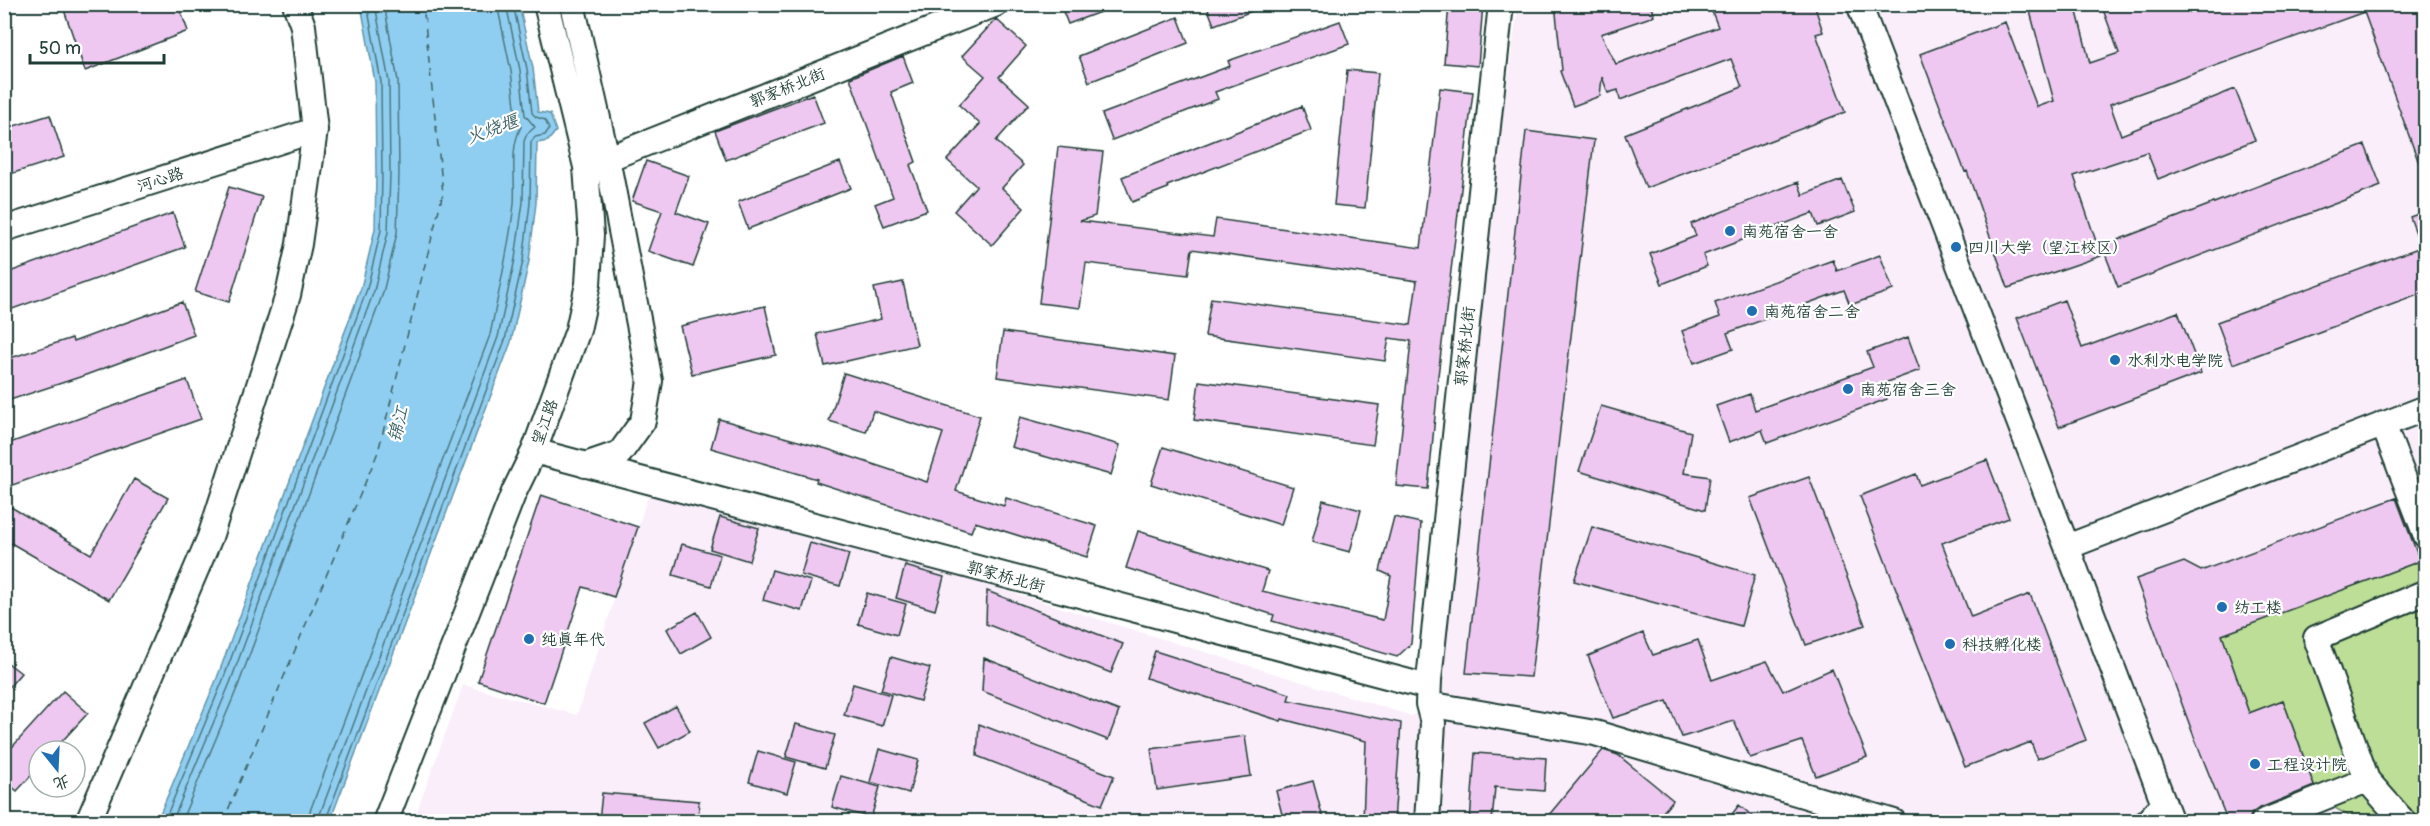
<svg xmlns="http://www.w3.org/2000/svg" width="2430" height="826" font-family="Pangolin,'LXGW WenKai TC',sans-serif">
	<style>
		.built { fill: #faeefb }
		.green { fill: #bdde97; stroke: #6e8e66; stroke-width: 1.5 }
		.water { fill: #90cef1; stroke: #6394a5; stroke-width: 1.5 }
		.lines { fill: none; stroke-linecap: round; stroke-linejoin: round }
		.shore { stroke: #4c7780; stroke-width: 1.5 }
		.ferry { stroke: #3b6163; stroke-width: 1.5; stroke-dasharray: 8 6; stroke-linecap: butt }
		.building { fill: #efc8f1; stroke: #1f3d34; stroke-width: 1.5 }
		.minor-casing { stroke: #1f3d34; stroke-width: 28 }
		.minor { stroke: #fff; stroke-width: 24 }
		.poi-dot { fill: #1f6fb2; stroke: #fff; stroke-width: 2 }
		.labels { text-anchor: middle; stroke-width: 4.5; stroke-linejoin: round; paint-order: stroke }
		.street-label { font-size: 16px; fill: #1f3d34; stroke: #fff }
		.poi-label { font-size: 16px; fill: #1f3d34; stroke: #fff; text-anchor: start }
		.water-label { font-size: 18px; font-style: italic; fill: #3b6163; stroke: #fff }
	</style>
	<rect width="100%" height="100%" fill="#fff"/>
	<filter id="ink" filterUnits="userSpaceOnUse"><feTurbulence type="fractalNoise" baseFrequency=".0167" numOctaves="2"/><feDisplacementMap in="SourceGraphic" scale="12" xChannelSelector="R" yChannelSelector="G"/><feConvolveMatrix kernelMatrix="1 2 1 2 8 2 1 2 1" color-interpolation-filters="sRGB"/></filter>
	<g filter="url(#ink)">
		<path class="built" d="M1518 5H2425V821L413 822 463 685 577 715 650 490 978 582 1412 716 1427 704 1429 680Z"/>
		<path class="green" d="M2420 561 2426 572 2425 821H2358L2319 799 2283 700 2249 713 2222 635Z"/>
		<path class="water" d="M361 5H519L533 68 538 112 550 114 556 131 548 141 537 143 536 203 529 261 511 342 330 821H157L217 678 361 288 375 229 376 174 375 82Z"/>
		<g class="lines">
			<path class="shore" d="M164 822 223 680 367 289 381 230 382 174 381 82 367 4
				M172 822 230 683 374 291 388 232 390 174 389 82 375 4
				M181 822 238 686 383 293 397 233 399 174 398 81 384 4
				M308 822 310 811 490 335C499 291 509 248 514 204 516 179 509 149 521 127L516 115 511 71 497 4
				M317 822 498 337 515 259 523 202 524 141 527 134 535 127 525 115 520 70 506 4
				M325 822 505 340 523 261 530 203 531 142 535 137 545 135 549 129 545 120 536 117 532 113 527 69 513 4"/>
			<path class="ferry" d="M223 822 378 452 443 193 423 4"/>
		</g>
		<path class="building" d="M62 4H142L143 11 159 4H178L188 31 85 71Z
			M1060 4H1115L1116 6 1068 24Z
			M1206 4H1266V6L1214 25Z
			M1449 4H1483L1478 66 1444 63Z
			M1555 4H1650L1654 16 1601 34 1616 64 1718 27 1709 4H1814L1823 32 1816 34 1845 112 1646 188 1625 134 1742 87 1731 59 1620 100 1618 90 1608 93 1602 77 1600 96 1573 106 1560 71 1562 70Z
			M2028 4H2075L2090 63 2119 53 2101 4H2421L2426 16V177H2424L2364 12 2110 104 2121 135 2235 89 2255 140 2158 179 2147 152 2074 176 2101 256 2008 288 1967 171 1965 172 1920 54 2005 22 2037 107 2054 101Z
			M1178 17 1188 43 1089 82 1079 56Z
			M996 19 1026 46 999 77 1029 104 996 141 1023 165 1002 188 1024 208 992 245 954 211 976 186 947 160 980 124 959 105 985 76 962 56Z
			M1340 21 1349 44 1215 92 1218 99 1112 140 1102 114 1230 66 1228 61Z
			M903 56 913 83 891 92 916 162 910 165 927 210 884 226 875 204 893 197 850 78Z
			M1347 70 1378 73 1365 208 1334 205Z
			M1440 88 1473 92 1437 384 1438 385 1428 489 1396 486 1411 341 1389 338 1385 361 1205 336 1211 298 1411 325 1417 281 1192 249 1188 275 1086 263 1080 308 1039 303 1058 147 1103 152 1095 216 1080 221 1213 237 1216 219 1421 248Z
			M813 94 824 123 726 160 715 131Z
			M1302 106 1311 130 1167 186 1168 188 1132 202 1122 177Z
			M50 115 64 157 4 176V129Z
			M1526 131 1594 140 1531 677 1466 673Z
			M2365 145 2381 186 2118 287 2102 246Z
			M646 161 689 176 676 212 709 224 693 267 648 251 662 211 632 201Z
			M840 162 851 188 748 229 738 202Z
			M1842 180 1855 212 1818 226 1813 213 1703 255 1707 266 1662 284 1650 254 1696 236 1691 224 1798 182 1803 195Z
			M229 187 262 197 229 302 195 292Z
			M2426 211V292L2233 364 2217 322 2421 247 2410 217Z
			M173 213 185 247 4 312V274Z
			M1880 255 1893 290 1850 305 1844 290 1727 333 1733 349 1694 363 1682 331 1720 317 1715 303 1833 260 1837 271Z
			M903 282 917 345 825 366 817 334 881 319 874 288Z
			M2064 300 2082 348 2178 312 2201 373 2059 427 2017 318Z
			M182 302 194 335 83 376 4 402V360L72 338 73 342Z
			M765 306 776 355 692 374 680 326Z
			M1003 332 1175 356 1169 400 997 377Z
			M1908 337 1920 370 1882 384 1887 399 1767 443 1762 430 1729 442 1716 406 1750 394 1755 410 1873 367 1867 352Z
			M844 373 980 416 956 491 1004 506 1006 498 1097 526 1087 557 975 522 971 532 816 482 817 479 711 448 719 419 827 449 927 482 943 433 873 411 866 432 829 421Z
			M187 380 201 419 4 488V445Z
			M1199 381 1379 405 1373 445 1194 420Z
			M1601 406 1691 432 1684 473 1710 477 1705 510 1579 471Z
			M1020 417 1120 445 1111 475 1011 447Z
			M1163 447 1293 487 1281 525 1151 484Z
			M1987 460 2009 518 1942 543 1971 617 2030 594 2086 740 2037 759 2031 742 1965 767 1860 496 1916 474 1920 485Z
			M1809 477 1865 625 1806 645 1750 498Z
			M134 479 168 498 109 600 4 539V517L11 507 91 554Z
			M541 495 638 527 614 597 583 587 544 703 478 681Z
			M2396 498 2420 561 2222 635 2249 713 2283 700 2314 786 2258 809 2251 814 2249 822H2228L2193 734 2136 579 2184 562 2201 571Z
			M1323 500 1361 510 1350 552 1312 542Z
			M720 517 759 528 749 561 710 549Z
			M1394 517 1421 523 1411 644 1397 657 1272 621 1274 615 1126 568 1138 531 1268 571 1262 591 1383 620 1391 576 1380 571Z
			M1592 527 1755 575 1741 626 1574 581Z
			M810 543 849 554 840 586 801 575Z
			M682 544 720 555 711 586 673 575Z
			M905 566 944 577 935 610 896 598Z
			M772 570 811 581 802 611 763 600Z
			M987 591 1123 644 1111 673 986 624Z
			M867 593 906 604 897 635 858 624Z
			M697 612 711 637 681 654 667 629Z
			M1643 633 1653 655 1698 640 1712 680 1767 661 1783 691 1832 669 1867 757 1816 776 1802 741 1750 758 1734 721 1682 737 1667 701 1613 718 1588 656Z
			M1155 651 1290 694 1288 700 1401 723 1394 822H1363L1366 741 1282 719 1281 721 1146 678Z
			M891 657 930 668 920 701 881 690Z
			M984 658 1119 711 1108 740 982 691Z
			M4 660 21 673 4 693Z
			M853 684 891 695 882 726 844 715Z
			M63 691 88 713 53 751H39V767L17 791 4 780V756Z
			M676 706 690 731 659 748 645 723Z
			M796 724 835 735 825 768 786 757Z
			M979 724 1114 776 1102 805 977 756Z
			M1245 736 1251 776 1157 790 1151 749Z
			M879 749 918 760 909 793 870 782Z
			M1603 750 1618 755 1673 800 1655 822H1543Z
			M758 751 796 762 787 793 749 782Z
			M1475 753 1546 758 1544 791 1495 787 1492 822H1470Z
			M841 776 880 787 871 818 832 807Z
			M1313 781 1324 822H1284L1276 791Z
			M602 793 699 801 698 822H599Z
			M1739 805 1760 822H1726Z"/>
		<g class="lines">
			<g class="minor-casing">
				<path id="minor" d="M572 4 607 158 650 381 643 421 620 453 585 465
					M1859 4 2067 547
					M594 164 996 4
					M4 229 315 130
					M2383 424 2426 536
					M534 451 1428 687
					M1428 704 1595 733 1894 822
					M2367 780 2404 822
					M88 822 210 537 288 295 299 244 315 130 303 26 295 4
					M385 822 514 492 534 451 578 330 588 284 591 235 586 167 546 4
					M1427 822 1433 723 1428 704 1429 680 1501 4
					M2147 822 2164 803
					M2171 822 2067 547 2426 408
					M2263 822 2367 780 2316 638 2426 592"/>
			</g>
			<use href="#minor" class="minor"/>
		</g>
	</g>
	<g class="poi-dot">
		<circle cx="1730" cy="231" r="6"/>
		<circle cx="1956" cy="247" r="6"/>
		<circle cx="1752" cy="311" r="6"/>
		<circle cx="2115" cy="360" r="6"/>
		<circle cx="1848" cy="389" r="6"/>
		<circle cx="2222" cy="607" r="6"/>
		<circle cx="529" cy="639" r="6"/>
		<circle cx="1950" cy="644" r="6"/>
		<circle cx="2255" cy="764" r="6"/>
	</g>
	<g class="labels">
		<g class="street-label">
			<text transform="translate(787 87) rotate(-22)" y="6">郭家桥北街</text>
			<text transform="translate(160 179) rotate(-18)" y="6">河心路</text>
			<text transform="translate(1464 346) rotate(-84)" y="6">郭家桥北街</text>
			<text transform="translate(544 422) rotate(-70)" y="6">望江路</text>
			<text transform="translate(1006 576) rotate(15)" y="6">郭家桥北街</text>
		</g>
		<g class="poi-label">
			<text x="1742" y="237">南苑宿舍一舍</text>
			<text x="1968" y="253">四川大学（望江校区）</text>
			<text x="1764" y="317">南苑宿舍二舍</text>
			<text x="2127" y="366">水利水电学院</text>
			<text x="1860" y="395">南苑宿舍三舍</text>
			<text x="2234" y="613">纺工楼</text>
			<text x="541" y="645">纯真年代</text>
			<text x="1962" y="650">科技孵化楼</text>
			<text x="2267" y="770">工程设计院</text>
		</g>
		<g class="water-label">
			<text transform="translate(492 129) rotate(-20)" y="6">火烧堰</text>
			<text transform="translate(398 424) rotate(-76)" y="6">锦江</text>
		</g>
	</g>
	<rect width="2430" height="826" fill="none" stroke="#fff" stroke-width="24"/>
	<rect x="12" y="12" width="2406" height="802" fill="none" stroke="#1f3d34" stroke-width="2" filter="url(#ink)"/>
	<g transform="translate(57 769) rotate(162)"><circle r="28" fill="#ffffff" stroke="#a5b1ae" stroke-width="1.5"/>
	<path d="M0-4.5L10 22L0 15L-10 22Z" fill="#1f6fb2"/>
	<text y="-9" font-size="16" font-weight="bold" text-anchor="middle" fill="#1f3d34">北</text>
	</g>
	<path d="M30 54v9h134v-9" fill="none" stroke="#1f3d34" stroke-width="3"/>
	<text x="39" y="54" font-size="18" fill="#1f3d34" stroke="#ffffff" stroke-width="4.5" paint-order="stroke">50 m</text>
</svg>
